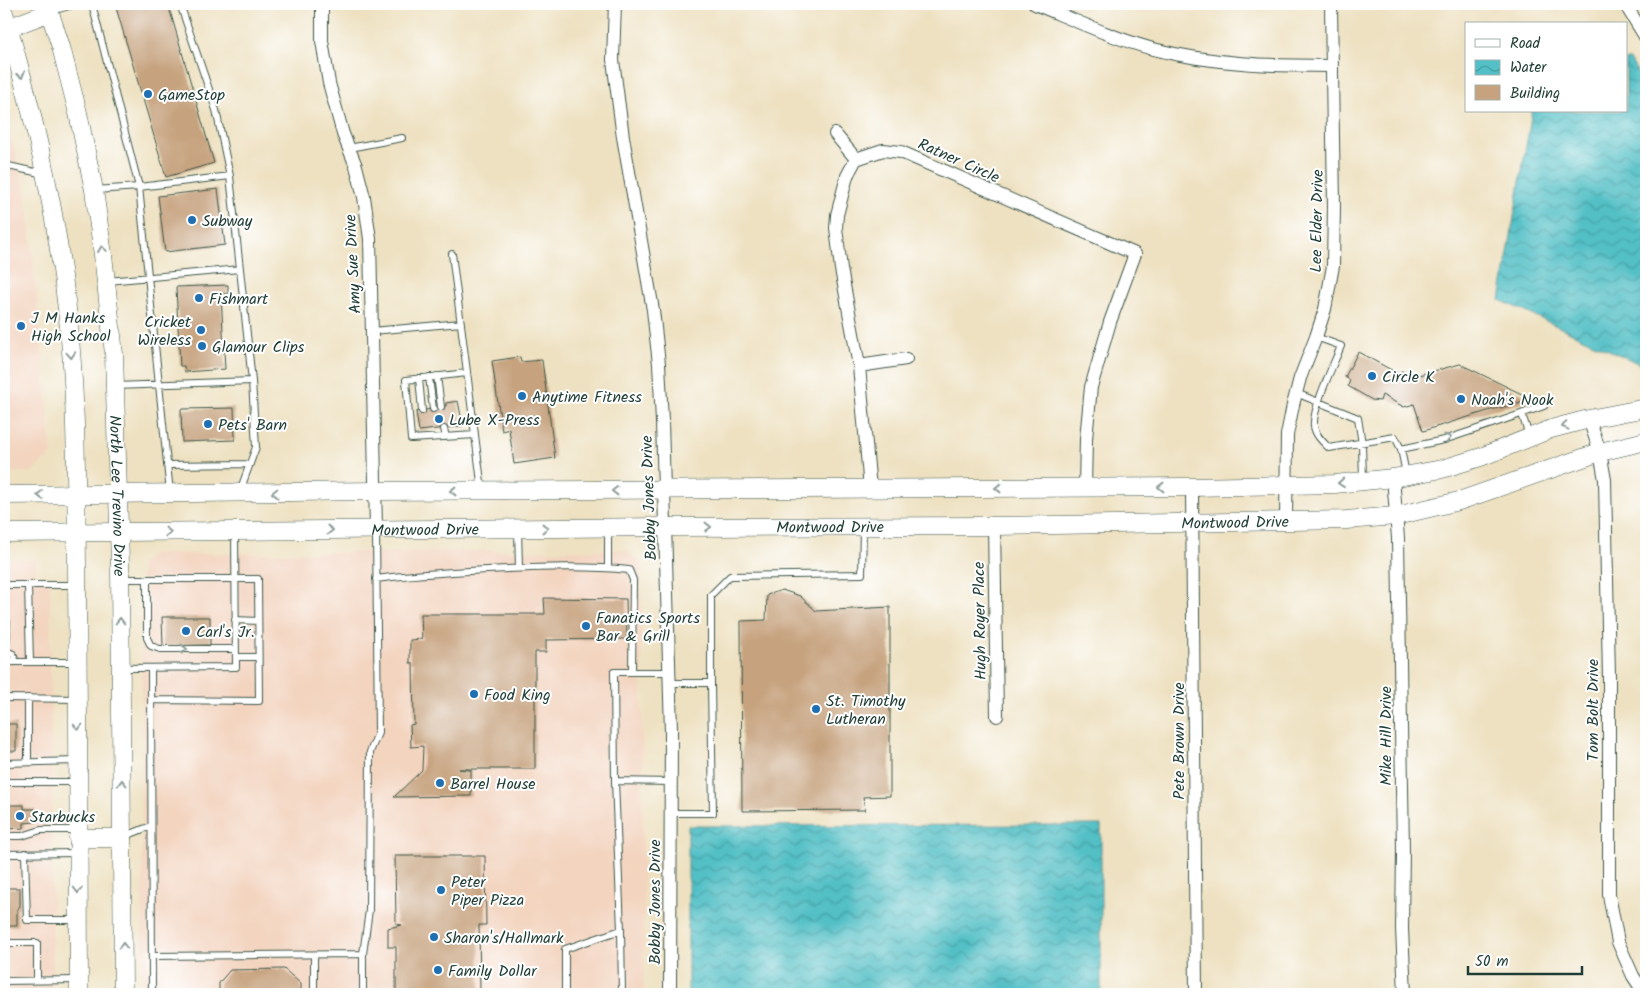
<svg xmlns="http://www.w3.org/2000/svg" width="1650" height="998" font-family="Kalam,sans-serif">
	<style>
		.built { fill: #f3d4bf }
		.water { fill: url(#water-waves); stroke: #387e7d }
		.building { fill: #c6a27e }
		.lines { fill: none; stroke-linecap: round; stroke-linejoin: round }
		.service-casing { stroke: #3e5649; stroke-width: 8 }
		.minor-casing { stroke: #3e5649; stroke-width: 14 }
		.secondary-casing { stroke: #3e5649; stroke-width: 19 }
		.service { stroke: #fff; stroke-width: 6 }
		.minor { stroke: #fff; stroke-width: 12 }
		.secondary { stroke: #fff; stroke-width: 18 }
		.oneway { stroke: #8f9e9a }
		.poi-dot { fill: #1f6fb2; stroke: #fff; stroke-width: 2 }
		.labels { text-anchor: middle; stroke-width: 4; stroke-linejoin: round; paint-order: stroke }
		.poi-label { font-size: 16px; fill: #1f3d34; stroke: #fff; text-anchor: start }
		.street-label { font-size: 16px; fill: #1f3d34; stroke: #fff }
	</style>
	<defs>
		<pattern id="water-waves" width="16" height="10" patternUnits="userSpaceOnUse" patternTransform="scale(1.25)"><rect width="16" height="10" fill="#52c0c6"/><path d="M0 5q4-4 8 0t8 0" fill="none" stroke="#439da2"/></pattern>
	</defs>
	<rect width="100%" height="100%" fill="#fff"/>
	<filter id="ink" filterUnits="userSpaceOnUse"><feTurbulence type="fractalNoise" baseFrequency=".02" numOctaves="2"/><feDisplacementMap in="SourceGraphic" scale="10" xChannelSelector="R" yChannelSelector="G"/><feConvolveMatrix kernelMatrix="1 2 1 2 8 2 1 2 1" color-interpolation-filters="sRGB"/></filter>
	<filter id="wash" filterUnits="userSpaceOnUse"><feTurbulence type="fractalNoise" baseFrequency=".0096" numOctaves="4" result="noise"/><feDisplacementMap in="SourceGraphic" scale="20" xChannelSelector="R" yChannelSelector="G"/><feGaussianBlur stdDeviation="1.12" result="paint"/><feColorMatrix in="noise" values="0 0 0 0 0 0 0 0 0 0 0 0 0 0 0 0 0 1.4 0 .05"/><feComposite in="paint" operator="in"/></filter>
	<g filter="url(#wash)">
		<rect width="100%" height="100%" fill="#eee1c1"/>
		<path class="built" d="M4 110 27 198 52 454 31 472H4Z
			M627 550 641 565 644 994H143L141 564 152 554Z
			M4 559H36V576H50L53 994H4Z"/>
		<path class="water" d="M1626 60H1630L1646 85V367L1500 300 1532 111H1626Z
			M1101 825V994H688V826Z"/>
		<g id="blocks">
			<path class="building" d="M115 4H168L214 163 166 177Z
				M218 189 225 245 165 252 158 196Z
				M228 285V294H221L225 369 185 372 184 366H180L176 287Z
				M1358 352 1399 374 1401 371 1415 376 1460 364 1534 400 1491 410 1423 431 1414 404 1404 407 1382 395 1380 401 1372 400 1348 386 1350 380 1345 377Z
				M520 357 521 362 542 360 555 458 514 464 509 429 502 431 492 361Z
				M458 401 463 426 419 431 416 412 446 406V403Z
				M234 408 235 440 182 442 181 409Z
				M782 590 800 596 816 611 890 607V796L863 797 865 810 742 811 741 621 766 620 767 595Z
				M544 598 626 599 627 639 546 640V652H535V769H459L471 770V796L394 797 422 770 423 746 411 747 410 725 414 724 413 663H410V640L422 639 421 614H545Z
				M162 617H210V645L163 646Z
				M4 620H10V641H4Z
				M4 724H16V751H4Z
				M4 805H24V809H35L36 822 24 823V828L4 829Z
				M395 856H485L486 925H479L480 993 396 994V947H388V928L402 925 396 924Z
				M4 888H20V906L17 910V926H4Z
				M284 969 301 984V994H219V983L230 970Z"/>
		</g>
	</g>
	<g filter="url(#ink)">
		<use href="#blocks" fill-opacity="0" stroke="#3e5649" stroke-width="1"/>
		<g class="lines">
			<g class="service-casing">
				<path id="service" d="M92 4 139 187 95 190
					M180 4 216 110 230 176 252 381 256 447 240 491
					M51 11 77 4
					M349 148 402 138
					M4 165 44 174
					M452 254 482 490
					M107 281 240 269
					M372 331 461 323
					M1316 337 1341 346C1334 364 1312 408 1314 426 1315 435 1323 442 1329 448L1395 437 1401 449 1406 474
					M467 373 406 380 411 439 475 435
					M437 376 441 407
					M429 377 433 409
					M419 378 422 411
					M115 386 252 381
					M1296 393 1358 418 1362 444 1363 480
					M1522 414 1529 436
					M444 429 446 437
					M1401 449 1444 440 1492 424 1544 406
					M167 465 250 464
					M170 493 139 187 230 176
					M518 529 519 568
					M608 568V529
					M121 579H258L259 701 151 700
					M147 579V638L151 646 160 649H235
					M376 579C413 574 450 572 487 570 534 568 582 565 629 570L633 580 632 672
					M4 585H28L30 662
					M28 585H77
					M235 620 258 621
					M4 650 13 654 16 662
					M236 657H258
					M4 662H77
					M122 668 236 667 235 531
					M151 668 152 994
					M670 683H711V595L730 576 862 574 863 528
					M4 698 77 699
					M28 698V762
					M4 763 77 761
					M615 781 671 782
					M4 782H77
					M670 813H713L711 683
					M4 836H22L41 830H77
					M123 837 151 826
					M25 853 27 920H77
					M4 854 77 853
					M621 930 615 781 614 672H669
					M4 943H37V980
					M314 955V994
					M152 956 363 954
					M4 981 78 980
					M363 994V954L369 910 370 752 378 733 376 531
					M565 994V949L621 930 622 994"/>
			</g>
			<g class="minor-casing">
				<path id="minor" d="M322 4V41L329 83 343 134 356 166 364 197 370 239 376 529
					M615 4 613 60 623 137 653 310 659 364 662 421 671 731 670 994
					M1035 4C1074 20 1113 38 1153 49 1212 64 1271 66 1331 66
					M1625 4 1646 38
					M835 134 856 159
					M859 366 906 359
					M1589 419 1600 452 1605 480 1609 677V895L1618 942 1633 976 1645 994
					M1393 478 1398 538 1403 850 1402 929 1405 994
					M1192 487 1196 994
					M870 489 859 366 841 269 836 228 837 215 847 176 856 159 883 150 901 152 1135 254 1110 322 1091 387 1086 439 1085 487
					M1286 522 1287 435 1293 405 1300 378 1316 337 1325 309 1333 266 1334 206 1331 4
					M994 526 997 716"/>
			</g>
			<g class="secondary-casing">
				<g id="secondary">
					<path id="s1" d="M47 4 61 47 78 113 94 190 103 255 114 354 120 564 123 994"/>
					<path d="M4 13C33 110 56 208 67 309 77 395 76 481 77 567 79 709 78 852 79 994"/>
					<path d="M8 28 50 12"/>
					<path d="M4 495 376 491 1192 487 1335 484 1393 478 1442 469 1481 457 1551 429 1589 419 1646 408"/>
					<path id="s2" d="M4 533 666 527 994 526 1346 520 1396 516 1459 501 1600 452 1646 441"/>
					<path d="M78 838H122"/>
				</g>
			</g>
			<use href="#service" class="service"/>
			<use href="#minor" class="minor"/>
			<use href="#secondary" class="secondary"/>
		</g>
		<defs><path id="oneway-chevron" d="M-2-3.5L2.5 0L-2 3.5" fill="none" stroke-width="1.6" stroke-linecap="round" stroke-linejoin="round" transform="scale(1.25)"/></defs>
		<g class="oneway">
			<use href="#oneway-chevron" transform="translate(21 75) rotate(74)"/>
			<use href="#oneway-chevron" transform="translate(102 249) rotate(-98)"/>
			<use href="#oneway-chevron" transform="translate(71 355) rotate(86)"/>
			<use href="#oneway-chevron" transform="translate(1565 426) rotate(165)"/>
			<use href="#oneway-chevron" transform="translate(1448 438) rotate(-16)"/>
			<use href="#oneway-chevron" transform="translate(1341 483) rotate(175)"/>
			<use href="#oneway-chevron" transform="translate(1161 487) rotate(180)"/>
			<use href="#oneway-chevron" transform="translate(998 488) rotate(180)"/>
			<use href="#oneway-chevron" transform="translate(453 491) rotate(180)"/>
			<use href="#oneway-chevron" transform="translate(615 491) rotate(180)"/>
			<use href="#oneway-chevron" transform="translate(275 493) rotate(179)"/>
			<use href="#oneway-chevron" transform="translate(40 495) rotate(179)"/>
			<use href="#oneway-chevron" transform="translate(708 527)"/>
			<use href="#oneway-chevron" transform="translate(545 528)"/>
			<use href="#oneway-chevron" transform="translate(330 530) rotate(-1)"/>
			<use href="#oneway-chevron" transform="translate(168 532)"/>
			<use href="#oneway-chevron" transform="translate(120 621) rotate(-90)"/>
			<use href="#oneway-chevron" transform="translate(184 649)"/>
			<use href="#oneway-chevron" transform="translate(78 727) rotate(90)"/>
			<use href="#oneway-chevron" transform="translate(122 783) rotate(-91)"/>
			<use href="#oneway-chevron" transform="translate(78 890) rotate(90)"/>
			<use href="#oneway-chevron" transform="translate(123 946) rotate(-90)"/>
		</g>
	</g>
	<g class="poi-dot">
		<circle cx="148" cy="94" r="5"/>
		<circle cx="192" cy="220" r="5"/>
		<circle cx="199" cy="298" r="5"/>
		<circle cx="21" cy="326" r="5"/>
		<circle cx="201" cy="330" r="5"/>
		<circle cx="202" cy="346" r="5"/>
		<circle cx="1372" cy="376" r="5"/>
		<circle cx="522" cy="396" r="5"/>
		<circle cx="1461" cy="399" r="5"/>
		<circle cx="439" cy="419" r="5"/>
		<circle cx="208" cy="424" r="5"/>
		<circle cx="586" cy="626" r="5"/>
		<circle cx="186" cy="631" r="5"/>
		<circle cx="474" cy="694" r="5"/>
		<circle cx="816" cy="709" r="5"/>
		<circle cx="440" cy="783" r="5"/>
		<circle cx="20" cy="816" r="5"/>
		<circle cx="441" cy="890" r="5"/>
		<circle cx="434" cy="937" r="5"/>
		<circle cx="438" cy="970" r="5"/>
	</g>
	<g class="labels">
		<g class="poi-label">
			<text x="158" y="100">GameStop</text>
			<text x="202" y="226">Subway</text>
			<text x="209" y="304">Fishmart</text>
			<text x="31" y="323">J M Hanks<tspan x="31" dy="18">High School</tspan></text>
			<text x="191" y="327" text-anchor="end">Cricket<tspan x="191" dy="18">Wireless</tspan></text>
			<text x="212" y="352">Glamour Clips</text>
			<text x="1382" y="382">Circle K</text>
			<text x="532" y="402">Anytime Fitness</text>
			<text x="1471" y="405">Noah's Nook</text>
			<text x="449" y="425">Lube X-Press</text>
			<text x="218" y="430">Pets' Barn</text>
			<text x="596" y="623">Fanatics Sports<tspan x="596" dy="18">Bar &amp; Grill</tspan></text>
			<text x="196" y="637">Carl's Jr.</text>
			<text x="484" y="700">Food King</text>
			<text x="826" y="706">St. Timothy<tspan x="826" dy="18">Lutheran</tspan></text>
			<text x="450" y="789">Barrel House</text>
			<text x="30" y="822">Starbucks</text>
			<text x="451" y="887">Peter<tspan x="451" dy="18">Piper Pizza</tspan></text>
			<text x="444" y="943">Sharon's/Hallmark</text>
			<text x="448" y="976">Family Dollar</text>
		</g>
		<g class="street-label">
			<text transform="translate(959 160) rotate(24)" y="6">Ratner Circle</text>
			<text transform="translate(1316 221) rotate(-89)" y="6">Lee Elder Drive</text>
			<text transform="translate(352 264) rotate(-93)" y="6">Amy Sue Drive</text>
			<text dy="6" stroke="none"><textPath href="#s1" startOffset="499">North Lee Trevino Drive</textPath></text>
			<text transform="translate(648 498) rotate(-92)" y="6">Bobby Jones Drive</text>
			<text dy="6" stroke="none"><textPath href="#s2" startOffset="1231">Montwood Drive</textPath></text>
			<text dy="6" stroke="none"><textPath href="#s2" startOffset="826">Montwood Drive</textPath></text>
			<text dy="6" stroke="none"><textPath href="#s2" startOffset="421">Montwood Drive</textPath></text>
			<text transform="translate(979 621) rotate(-91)" y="6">Hugh Royer Place</text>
			<text transform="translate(1592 710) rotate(-90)" y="6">Tom Bolt Drive</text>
			<text transform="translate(1385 736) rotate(-90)" y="6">Mike Hill Drive</text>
			<text transform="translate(1178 741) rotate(-90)" y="6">Pete Brown Drive</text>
			<text transform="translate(654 902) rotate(-90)" y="6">Bobby Jones Drive</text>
		</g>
	</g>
	<rect width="1650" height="998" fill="none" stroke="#fff" stroke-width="20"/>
	<rect x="1465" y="22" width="162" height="90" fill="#ffffff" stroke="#a5b1ae"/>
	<rect x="1475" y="39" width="25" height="8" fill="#ffffff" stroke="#a5b1ae"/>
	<text x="1510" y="48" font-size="15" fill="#1f3d34">Road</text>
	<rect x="1475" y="60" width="25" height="15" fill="url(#water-waves)" stroke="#a5b1ae"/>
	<text x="1510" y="72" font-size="15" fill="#1f3d34">Water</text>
	<rect x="1475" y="85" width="25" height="15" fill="#c6a27e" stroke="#a5b1ae"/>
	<text x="1510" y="98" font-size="15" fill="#1f3d34">Building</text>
	<path d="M1468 966v8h114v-8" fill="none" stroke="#1f3d34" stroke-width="2.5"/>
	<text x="1475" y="966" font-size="15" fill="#1f3d34" stroke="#ffffff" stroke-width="4" paint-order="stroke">50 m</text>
</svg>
